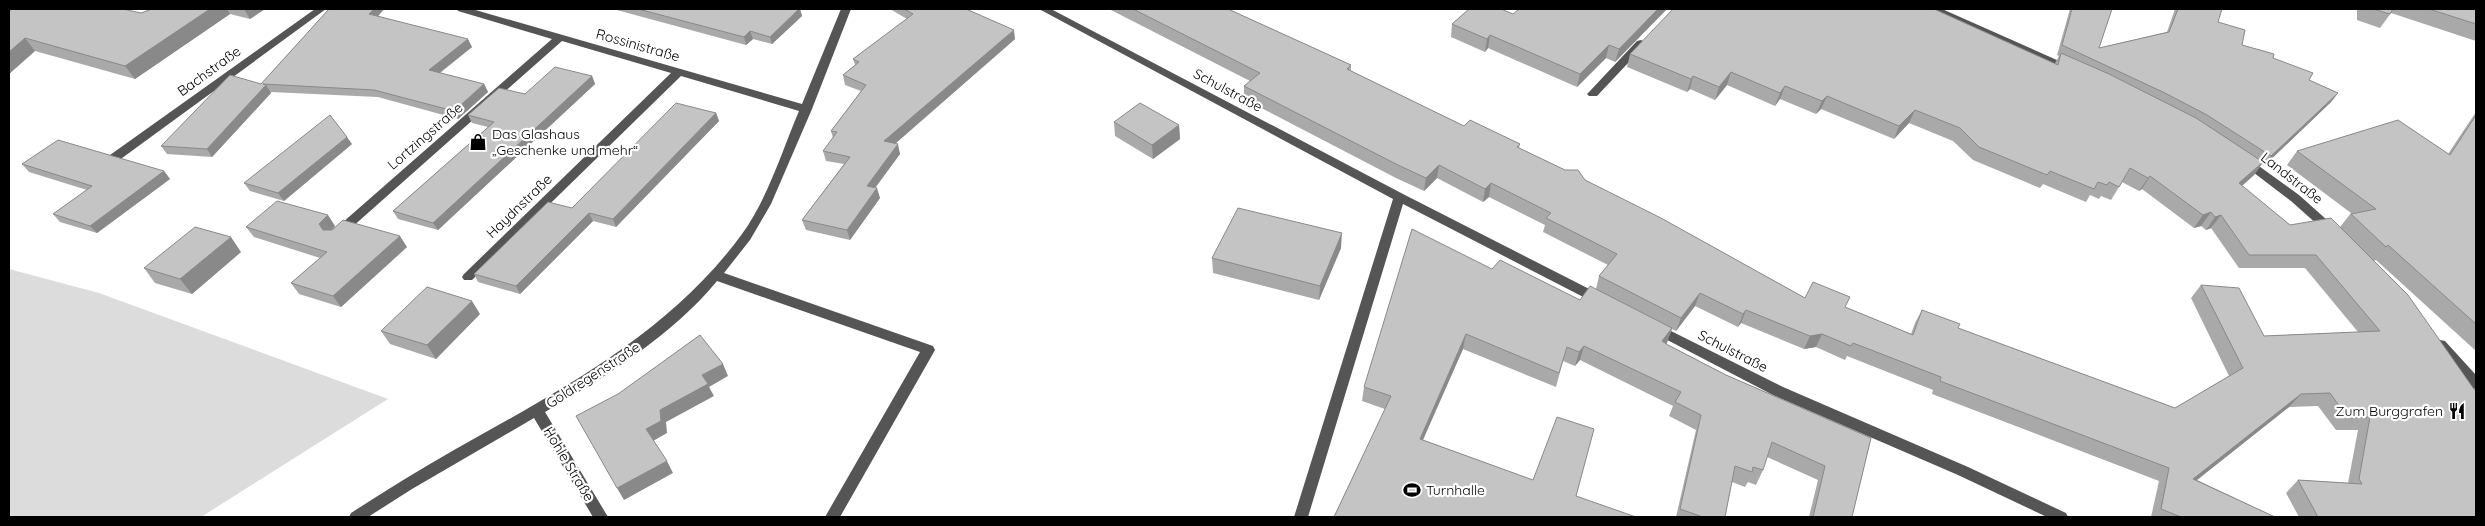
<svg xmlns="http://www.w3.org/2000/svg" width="2485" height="526" font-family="Quicksand,sans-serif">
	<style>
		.green { fill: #dcdcdc }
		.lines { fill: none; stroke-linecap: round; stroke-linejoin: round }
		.minor { fill: #555; fill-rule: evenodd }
		.wall { fill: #a9a9a9 }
		.shaded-wall { fill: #898989 }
		.building { fill: #c4c4c4; stroke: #898989 }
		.labels { text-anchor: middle; stroke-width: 4.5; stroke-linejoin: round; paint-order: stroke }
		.street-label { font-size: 14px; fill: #000; stroke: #fff }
		.poi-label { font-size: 14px; fill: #000; stroke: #fff; text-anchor: start }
	</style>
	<rect width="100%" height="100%" fill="#fff"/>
	<path class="green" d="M9 269 99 293 388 399 201 517 9 516Z"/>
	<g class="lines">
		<path class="minor" d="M315 9H326L118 161H110L108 158 110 155Z
			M457 9H472L802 104 841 9H851L812 109 771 204 750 240 724 273 933 346 935 350 840 517H825L920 352 717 281C674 334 604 378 545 412L608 517H593L534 418 412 489 368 517H349L351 513C385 491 419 470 454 450 559 391 669 334 742 234 768 198 782 151 799 111L681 76 472 280H464L462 277 464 274 671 73 562 41 342 236H334L332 233 334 230 552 39 458 11Z
			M1039 9H1051L1403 194 1605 297 1606 300 1605 303H1595L1403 204 1308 517H1294L1393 199Z
			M1929 9H1942L2075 68 2070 71 2066 70Z
			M1641 40 1646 43 1645 45 1597 96H1589L1587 94 1589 92 1637 41Z
			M2245 156 2299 195 2336 228 2338 231 2336 234H2328L2291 201 2241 163 2239 160Z
			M1655 323 1783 387 1968 467 2066 513 2068 517H2047L1958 475 1773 395 1650 331 1648 328 1650 325Z
			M2440 340 2445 341 2476 375V389L2471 388 2435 349 2433 345 2435 341Z"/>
	</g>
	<path class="wall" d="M152 9H265L250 19 230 14 135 79 35 51 9 74V11L141 13Z
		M329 9H384L378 16 472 47 440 73 484 84 488 92 458 119 378 97 271 92V93L212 157 167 154 161 146 261 84Z
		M613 9H800L802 16 772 44 753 39 746 45Z
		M890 9H971L969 10 1015 39 895 143 900 154 875 188 880 198 850 240 806 230 802 220 844 164 826 161 823 151 833 138 831 131 861 91 845 85 843 75 855 65 853 59 907 19Z
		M1109 9H1228L1351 65V71L1464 126 1520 144 1519 148 1585 180 1805 298 1845 307 1911 334 1915 323 1922 310 1958 328 2175 408 2229 376 2191 298 2201 285 2264 336 2358 332 2305 268H2239L2211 228 2206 230 2201 226 2194 228 2142 189 2139 191 2122 182 2111 200 2101 196 2099 199 2090 195 2086 202 2043 184 2040 188 1973 160 1953 141 1909 123 1894 139 1821 109 1816 114 1780 99 1775 106 1727 85 1715 100 1690 89 1687 92 1627 67 1630 54 2055 63 2059 56 2057 55 2070 9H2112L2099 48 2167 32 2175 9H2222L2218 22 2242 45 2273 58 2309 80 2338 93 2331 102 2264 166 2262 164 2254 175 2242 186 2290 225 2340 227 2351 213 2287 165 2297 151 2448 154 2476 112V351L2376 260 2374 261 2476 517H2299L2286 493 2298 480 2348 483 2358 430H2336L2318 406 2289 407 2197 480 2275 517H2151L2159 481 1932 394 1933 390 1847 356 1845 360 1816 347 1804 349 1741 323 1738 327 1695 306 1676 331 1672 329 1666 344 1726 375 1871 438 1852 517H1809L1818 480 1767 457 1763 470 1756 485 1748 482 1745 487 1732 482 1725 517H1676L1696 430 1669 416 1673 406 1580 360 1575 366 1563 361 1556 387 1463 349 1423 440 1576 496 1334 517 1385 409 1362 401 1364 387 1492 269 1580 300 1596 289 1599 276 1608 265 1543 232 1545 225 1489 197 1483 202 1437 178 1424 191 1396 178 1244 99V86L1250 81Z
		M1667 9 1615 62 1606 58 1577 87 1488 48 1485 52 1451 37 1452 24 1513 14Z
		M2357 9H2476V41L2391 13 2380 28 2357 20Z
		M592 76 595 84 438 230 398 219 393 211 488 127 472 123 468 115 525 94Z
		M716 113 719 121 616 227 593 221 520 294 478 282 474 274 572 208Z
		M1114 122 1179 125 1180 139 1153 159 1115 136Z
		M352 144 284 201 250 191 244 183Z
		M22 164 164 171 170 179 97 233 60 222 53 214 87 190 29 172Z
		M335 226 332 230 407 247 341 307 299 294 291 283 320 258 254 237 246 227Z
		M1341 248 1319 300 1213 273 1212 258Z
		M241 252 192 294 155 283 144 268Z
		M480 314 436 359 390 344 381 331Z"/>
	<path class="shaded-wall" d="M210 9H227L230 14 135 79 125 66Z
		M244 9H265L250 19Z
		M374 9H384L374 21 369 14Z
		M799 9H800L802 16 772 44 770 37Z
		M1658 9H1667L1615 62 1619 49Z
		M1014 30 1015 39 887 151 884 141Z
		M750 31 753 39 746 45 744 37Z
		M1490 35 1488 48 1485 52 1487 39Z
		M25 38 35 51 9 74V52Z
		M468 39 472 47 433 78 429 70Z
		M1609 45 1606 58 1577 87 1580 74Z
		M1731 72 1727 85 1715 100 1719 87Z
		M592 76 595 84 438 230 433 223Z
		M1693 76 1690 89 1687 92 1691 79Z
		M484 84 488 92 458 119 454 111Z
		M266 85 271 93 212 157 207 149Z
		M1785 86 1780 99 1775 106 1780 93Z
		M2338 93 2331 102 2264 166 2271 156Z
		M1827 96 1821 109 1816 114 1822 101Z
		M1915 110 1909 123 1894 139 1899 126Z
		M716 113 719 121 616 227 613 219Z
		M1179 125 1180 139 1153 159 1152 145Z
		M347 137 352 144 284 201 278 193Z
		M898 144 900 154 869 196 867 186Z
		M2263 162 2254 175 2230 196 2239 183Z
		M1439 165 1437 178 1424 191 1426 178Z
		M164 171 170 179 97 233 90 226Z
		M2150 176 2142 189 2139 191 2148 178Z
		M1491 183 1489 197 1483 202 1485 189Z
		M877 188 880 198 850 240 847 230Z
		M2211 212 2201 226 2194 228 2203 215Z
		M589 213 593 221 520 294 516 286Z
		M328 215 335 226 326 235 319 224Z
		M2221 215 2211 228 2206 230 2215 217Z
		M1342 233 1341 248 1319 300 1320 286Z
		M400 236 407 247 341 307 333 296Z
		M231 237 241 252 192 294 180 279Z
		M1700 293 1695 306 1676 331 1681 318Z
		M472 301 480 314 436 359 427 345Z
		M1746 310 1741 323 1738 327 1743 314Z
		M1672 328 1667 343 1657 356 1662 341Z
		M1466 334 1463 349 1417 453 1420 439Z
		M1822 334 1816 347 1804 349 1810 336Z
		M1584 346 1580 360 1575 366 1579 352Z
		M723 364 728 376 709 387 714 396 666 422 667 433 653 441 646 429 660 410 702 375Z
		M2301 394 2289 407 2183 491 2193 479Z
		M667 461 673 473 624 500 617 488Z"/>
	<path class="building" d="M12 9H123L141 13 152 9H210L125 66 25 38 9 52V11Z
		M329 9H374L369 14 468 39 429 70 484 84 454 111 374 90 263 84 266 85 207 149 161 146 230 75 261 84Z
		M638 9H799L770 37 750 31 744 37Z
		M904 9H966L1014 30 884 141 898 144 867 186 877 188 847 230 802 220 850 157 823 151 837 132 831 131 866 85 843 75 859 62 853 59 913 14Z
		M1133 9H1228L1351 65 1347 69 1464 126 1470 120 1520 144 1517 147 1565 170H1578L1585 180 1661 218 1805 298 1813 282 1850 297 1845 307 1913 335 1922 310 1960 324 1958 328 2175 408 2243 368 2201 285 2239 288 2264 336 2380 331 2316 255H2249L2221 215 2215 217 2211 212 2203 215 2150 176 2148 178 2130 168 2119 187 2109 182 2107 185 2098 182 2094 189 2050 171 2047 175 1979 147 1960 128 1915 110 1899 126 1827 96 1822 101 1785 86 1780 93 1731 72 1719 87 1693 76 1691 79 1630 54 1673 9H1934L2058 65 2061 53 2109 74 2196 118 2263 162 2239 183 2290 225 2331 218 2408 295 2476 392V517H2318L2298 480 2362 484 2359 479 2370 417 2348 418 2330 393 2301 394 2193 479 2275 517H2181L2161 509 2169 468 1940 381 1941 377 1853 343 1851 346 1822 334 1810 336 1746 310 1743 314 1700 293 1681 318 1599 276 1617 254 1546 218 1551 213 1491 183 1485 189 1439 165 1426 178 1398 165 1244 86 1260 73Z
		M1469 9H1501L1513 14 1519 9H1658L1619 49 1609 45 1580 74 1490 35 1487 39 1452 24Z
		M2072 9H2112L2099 48 2169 32 2178 9H2222L2218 22 2245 30 2242 45 2274 54 2273 58 2313 73 2309 80 2338 93 2271 156 2207 115 2165 93 2062 45Z
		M2373 9H2393L2390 14Z
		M2429 9H2476V24Z
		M555 67 592 76 433 223 393 211 494 122 468 115 499 88 525 94Z
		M676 103 716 113 613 219 589 213 516 286 474 274 548 202 572 208Z
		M1140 103 1179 125 1152 145 1114 122Z
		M330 115 347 137 278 193 244 183Z
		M2476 115V324L2388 245 2386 247 2351 214 2376 209 2297 151 2398 120 2450 155Z
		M58 140 164 171 90 226 53 214 92 186 22 164Z
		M277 201 328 215 319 224 323 230H332L343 220 400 236 333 296 291 283 327 252 246 227Z
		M1238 208 1342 233 1320 286 1212 258Z
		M195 227 231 237 180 279 144 268Z
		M1412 229 1492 269 1500 260 1580 300 1590 286 1672 328 1662 341 1668 345 1726 375 1871 438 1852 517H1813L1825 466 1772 442 1763 470 1753 467 1752 472 1735 466 1725 517H1703L1680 509 1701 415 1675 402 1681 392 1584 346 1579 352 1567 347 1559 373 1466 334 1420 439 1533 480 1557 417 1594 429 1576 496 1636 517H1334L1391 396 1364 387Z
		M427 287 472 301 427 345 381 331Z
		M700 335 723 364 702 375 708 384 660 410 661 421 646 429 667 461 617 488 576 416 618 394Z"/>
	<defs>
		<g id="shop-bare" transform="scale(1.35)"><path d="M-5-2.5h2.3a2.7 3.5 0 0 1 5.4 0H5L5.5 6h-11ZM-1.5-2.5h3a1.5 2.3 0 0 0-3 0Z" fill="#000" stroke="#fff" stroke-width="2.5" paint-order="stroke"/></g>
		<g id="restaurant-bare" transform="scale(1.35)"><path d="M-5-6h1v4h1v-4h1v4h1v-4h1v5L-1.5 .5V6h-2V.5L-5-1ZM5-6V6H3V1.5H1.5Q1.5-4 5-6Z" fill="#000" stroke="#fff" stroke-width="2.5" paint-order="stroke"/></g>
		<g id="stadium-bare" transform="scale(1.35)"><path d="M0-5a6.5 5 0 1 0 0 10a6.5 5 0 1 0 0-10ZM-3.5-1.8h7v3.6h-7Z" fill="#000" stroke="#fff" stroke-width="2.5" paint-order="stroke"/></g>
	</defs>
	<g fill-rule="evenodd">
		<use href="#shop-bare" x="478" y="142"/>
		<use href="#restaurant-bare" x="2457" y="411"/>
		<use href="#stadium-bare" x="1412" y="490"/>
	</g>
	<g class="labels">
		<g class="street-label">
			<text transform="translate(638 45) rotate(16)" y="5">Rossinistraße</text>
			<text transform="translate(209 71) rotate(-36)" y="5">Bachstraße</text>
			<text transform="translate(1228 90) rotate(28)" y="5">Schulstraße</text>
			<text transform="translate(425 136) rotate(-41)" y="5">Lortzingstraße</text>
			<text transform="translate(2292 178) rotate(38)" y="5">Landstraße</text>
			<text transform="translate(519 206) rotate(-44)" y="5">Haydnstraße</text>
			<text transform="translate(1733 351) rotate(27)" y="5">Schulstraße</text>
			<text transform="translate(593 375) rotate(-33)" y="5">Goldregenstraße</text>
			<text transform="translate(569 464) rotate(59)" y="5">Hohle Straße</text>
		</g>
		<g class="poi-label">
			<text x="492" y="139">Das Glashaus<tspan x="492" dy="16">„Geschenke und mehr“</tspan></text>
			<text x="2443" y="416" text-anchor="end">Zum Burggrafen</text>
			<text x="1426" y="495">Turnhalle</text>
		</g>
	</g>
	<rect width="2485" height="526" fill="none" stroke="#000000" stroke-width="20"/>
</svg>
